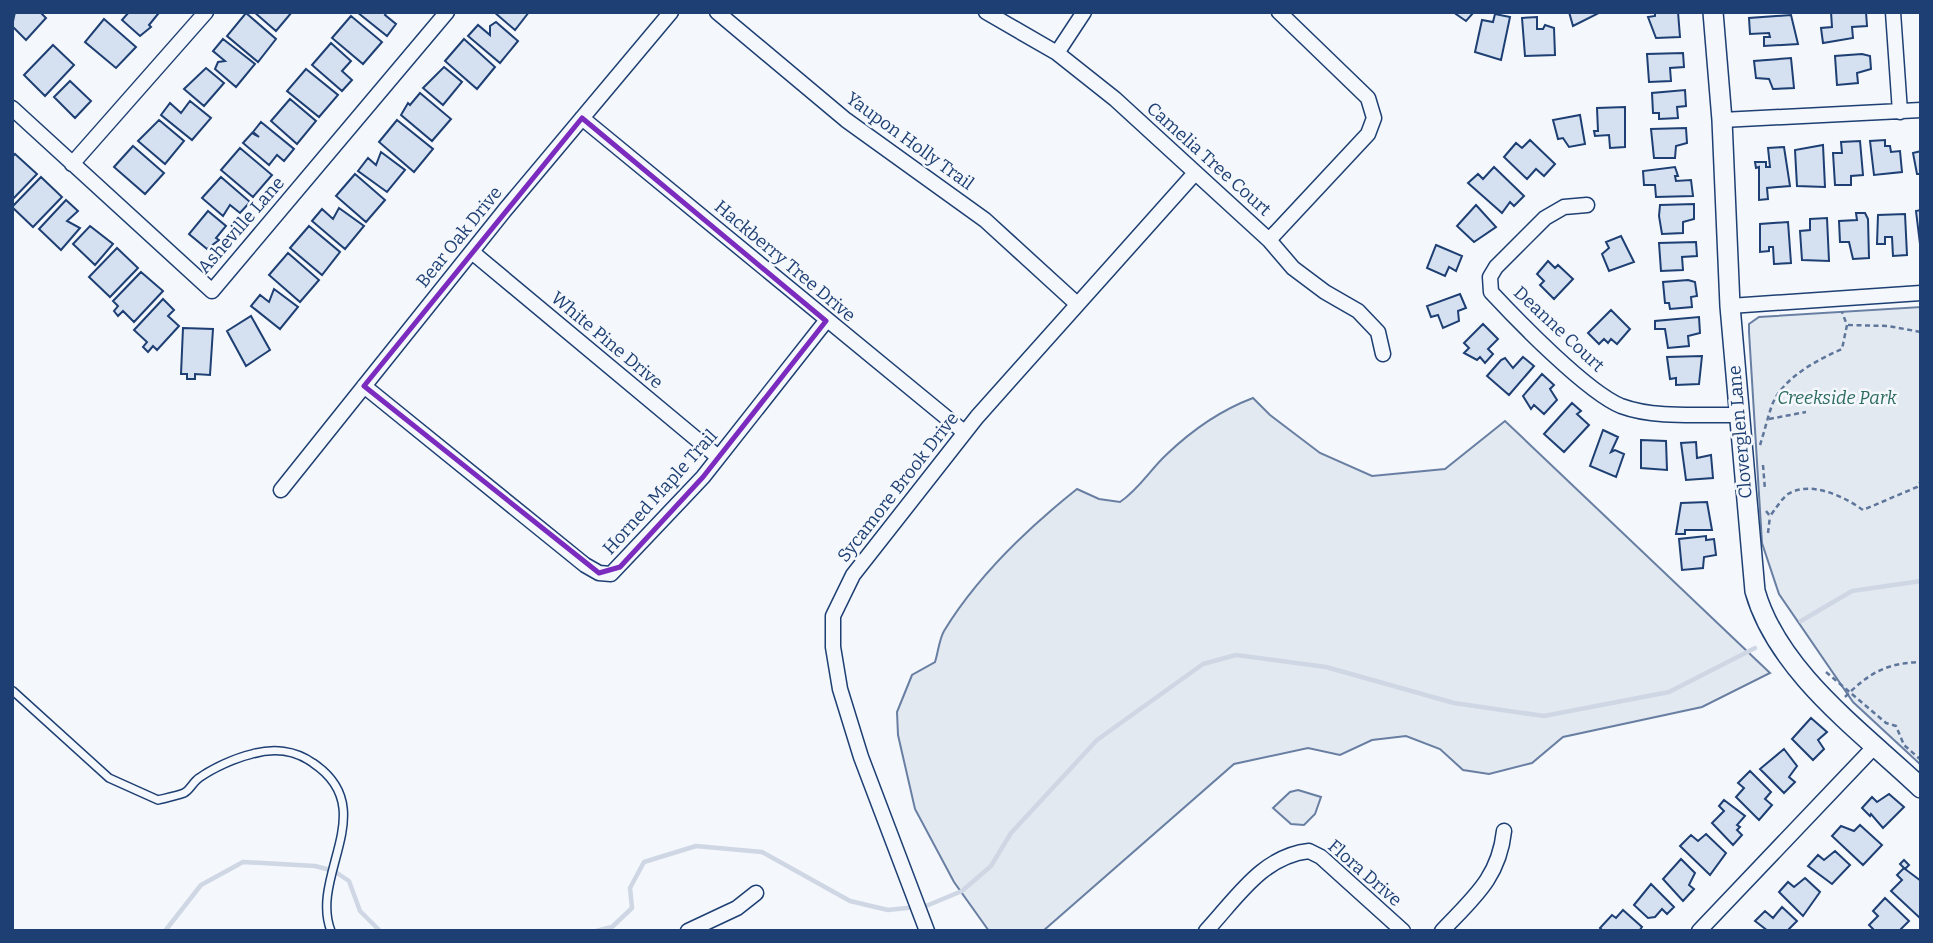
<svg xmlns="http://www.w3.org/2000/svg" width="1933" height="943" font-family="Bitter,serif">
	<style>
		.green { fill: #e3e9f0; stroke: #687fa3; stroke-width: 2 }
		.lines { fill: none; stroke-linecap: round; stroke-linejoin: round }
		.stream { stroke: #cfd7e4; stroke-width: 4.5 }
		.building { fill: #d5e0f0; stroke: #1d3f73; stroke-width: 2 }
		.lane-casing { stroke: #1d3f73; stroke-width: 10 }
		.street-casing { stroke: #1d3f73; stroke-width: 17 }
		.secondary-casing { stroke: #1d3f73; stroke-width: 22 }
		.path { stroke: #5e769c; stroke-width: 2.5; stroke-dasharray: 5 3.5; stroke-linecap: butt }
		.lane { stroke: #f4f7fb; stroke-width: 7 }
		.street { stroke: #f4f7fb; stroke-width: 14 }
		.secondary { stroke: #f4f7fb; stroke-width: 19 }
		.marked { fill: none; stroke: #7b2cbf; stroke-width: 5; stroke-linejoin: round }
		.labels { text-anchor: middle; stroke-width: 5; stroke-linejoin: round; paint-order: stroke }
		.street-label { font-size: 18px; fill: #1d3f73; stroke: #f4f7fb }
		.park-label { font-size: 18px; font-style: italic; fill: #2c6c60; stroke: #f4f7fb }
	</style>
	<rect width="100%" height="100%" fill="#f4f7fb"/>
	<path class="green" d="M1921 307V765L1853 702 1779 594 1762 543 1749 332V324L1759 317Z
		M1253 398 1270 415 1320 453 1372 476 1445 469 1505 421 1770 673 1702 707 1563 737 1532 763 1489 774 1463 770 1440 749 1406 736 1372 740 1340 755 1308 748 1234 764 1043 931H989L954 882 915 809 898 735 897 712 912 675 935 662C938 653 939 640 944 631 977 577 1028 528 1077 489L1099 499 1120 502C1139 489 1150 470 1166 455 1191 431 1221 410 1253 398Z
		M1298 790 1321 797 1315 814 1304 825 1291 824 1273 808 1290 792Z"/>
	<g class="lines">
		<path class="stream" d="M1801 621 1852 591 1921 581
			M165 931 201 885 243 862 315 866 334 871 349 881 360 911 380 931
			M596 931 612 927 632 908 630 888 644 862 696 846 762 852 850 901 888 910 926 906 962 891 991 866 1011 833 1097 740 1203 664 1236 655 1326 667 1454 703 1544 716 1669 692 1755 648"/>
	</g>
	<path class="building" d="M15 12H40L46 18 26 40 12 26Z
		M129 12H156L158 14 149 25 151 27 140 36 122 20Z
		M254 12H292L276 31Z
		M357 12H387L385 15 396 24 387 36Z
		M494 12H529L515 30Z
		M1453 12H1474L1466 21Z
		M1569 12H1599V13L1573 26Z
		M1655 12H1678L1680 37 1656 38 1648 17 1655 16Z
		M1831 12H1866L1867 26 1852 27 1853 38 1823 43 1821 28 1832 27Z
		M246 13 276 39 258 62 227 36Z
		M1495 14 1510 17 1501 60 1475 52 1482 20 1493 22Z
		M1791 15 1798 44 1764 46V37H1770L1769 33 1750 34 1749 18Z
		M351 16 382 42 363 64 332 38Z
		M1537 17V29H1543L1545 25 1554 28 1555 55 1525 56 1522 18Z
		M104 19 136 47 116 68 85 42Z
		M496 22 518 41 500 63 468 36 478 25 490 35V26Z
		M223 39 255 64 236 87 215 69 218 62 225 61 213 51Z
		M464 39 495 67 477 89 445 61Z
		M331 43 351 61 342 71 352 80 342 91 312 65Z
		M53 45 74 65 45 96 24 75Z
		M1683 53 1684 67 1670 68 1671 81 1649 82 1647 54Z
		M1862 54 1870 56 1871 69 1857 73 1858 83 1837 85 1835 56Z
		M1791 58 1794 88 1773 89 1769 79 1756 78 1754 61Z
		M444 67 462 82 443 105 423 88Z
		M206 68 224 83 204 106 184 89Z
		M306 69 338 95 319 117 287 91Z
		M70 81 91 101 75 118 54 97Z
		M1685 90 1686 106 1677 107 1678 118 1659 119V113H1653L1652 93Z
		M420 93 451 119 432 141 401 115 408 103 410 105Z
		M290 99 316 121 297 144 271 121Z
		M190 101 211 118 192 140 161 115 170 103 181 113Z
		M1625 107V147L1610 148 1609 135 1595 136 1594 131H1598L1597 108Z
		M1580 115 1585 144 1569 147 1563 138 1558 139 1553 120Z
		M159 120 184 141 165 164 138 141Z
		M397 120 433 149 414 172 379 142Z
		M261 122 294 149 284 161 277 155 269 165 243 143 252 133 259 137 253 132Z
		M1686 128 1687 143 1676 146 1675 158H1654L1651 129Z
		M1530 140 1555 164 1544 176 1536 169 1527 179 1504 157 1516 143 1522 148Z
		M1885 140V146H1890L1891 152 1900 151 1902 172 1874 175 1870 141Z
		M1860 141 1863 175 1851 176V185H1835L1833 153H1842L1841 142Z
		M1823 145 1825 187 1797 186 1795 150Z
		M133 146 164 173 145 194 114 167Z
		M1784 147 1790 186 1767 188 1768 199 1759 200V167L1756 168 1755 162H1766V167H1770L1768 148Z
		M240 148 272 175 253 197 221 170Z
		M1921 151V174H1917L1913 153Z
		M381 152 405 170 387 192 358 171 368 158 376 165Z
		M15 154 37 174 12 200V157Z
		M1494 167 1524 196 1514 206 1510 202 1502 213 1468 183 1478 174 1483 179Z
		M1675 167 1678 176H1675L1676 181 1691 180 1693 196 1656 197 1655 185H1644L1643 171Z
		M355 174 385 200 366 222 336 196Z
		M41 177 62 197 33 227 12 207Z
		M221 177 250 202 240 213 230 205 223 216 202 198Z
		M66 200 78 211 67 221 80 228 61 250 39 229Z
		M1694 204V219L1683 222V233L1662 234 1659 216 1660 205Z
		M1476 205 1496 227 1474 242 1457 226Z
		M339 208 364 226 345 249 312 221 322 209 333 219Z
		M1921 210V244H1920L1916 211Z
		M208 211 226 226 216 238 219 240 207 249 189 234Z
		M1856 213H1865L1868 219 1869 258 1853 259 1849 242H1840L1839 221 1857 220Z
		M1905 214 1907 255 1893 256 1892 237H1885V244H1877L1878 215Z
		M1827 218 1829 261 1802 260 1800 231 1810 230V219Z
		M1788 222 1791 263 1774 264 1773 247H1769V251L1760 252V224Z
		M90 226 113 244 95 265 73 244Z
		M309 226 340 252 322 275 290 248Z
		M1621 236 1634 262 1609 271 1602 254 1609 248 1606 242Z
		M1696 242 1697 256 1682 257 1683 270 1661 271 1659 243Z
		M1436 245 1462 256 1456 271 1449 267 1445 276 1427 268Z
		M117 248 138 268 110 297 89 277Z
		M288 253 319 280 300 302 269 275Z
		M1548 261 1555 268 1558 265 1573 279 1554 299 1540 285 1544 281 1537 274Z
		M141 272 163 291 134 322 123 311 118 316 114 311 118 306 113 301Z
		M1688 280 1695 282 1697 296 1691 297 1692 307 1670 309 1669 303H1665L1663 282Z
		M274 289 298 307 280 329 251 306 260 295 269 302Z
		M1460 294 1466 308 1458 311 1459 321 1443 328 1438 315 1431 317 1427 306Z
		M163 299 174 310 168 316 179 326 157 350 153 346 148 352 143 347 147 342 134 330Z
		M1611 310 1630 329 1617 344 1611 339 1608 343 1604 339 1599 344 1588 333Z
		M251 316 270 350 246 366 227 331Z
		M1699 317 1700 333 1688 336 1689 346 1668 348 1665 329H1655V321Z
		M1483 324 1498 339 1488 349 1493 354 1485 363 1480 357 1477 360 1464 353 1469 348 1464 343Z
		M183 328 213 329 210 375 195 374V379H187V374H181Z
		M1702 356 1699 384 1676 385V378L1670 379 1667 357Z
		M1523 357 1534 366 1509 395 1487 376 1501 360 1505 358 1513 368Z
		M1542 374 1554 385 1550 389 1557 400 1544 414 1534 405 1531 409 1523 396Z
		M1572 403 1581 411 1577 414 1589 425 1564 452 1544 434Z
		M1603 430 1618 437 1611 452 1615 450 1624 454 1616 477 1590 466Z
		M1641 440 1666 441 1667 470 1641 468Z
		M1696 442 1697 458 1711 455 1713 478 1686 480 1681 443Z
		M1707 502 1712 530H1685V534H1676L1681 503Z
		M1706 536V540L1714 539 1716 555 1704 557 1703 568 1682 570 1679 539Z
		M1811 718 1827 732 1818 740 1824 749 1813 760 1792 739Z
		M1784 749 1797 766 1789 777 1795 782 1784 793 1760 769Z
		M1750 771 1771 792 1765 799 1772 805 1759 820 1736 797 1744 788 1738 783Z
		M1889 794 1904 807 1883 828 1871 814 1870 816 1862 808 1872 797 1877 802Z
		M1724 800 1745 816 1737 825 1740 827 1737 830 1742 835 1733 845 1712 823 1724 811 1719 806Z
		M1860 825 1882 845 1863 865 1832 836 1841 826 1854 831Z
		M1706 834 1726 853 1710 875 1680 846 1691 835 1698 841Z
		M1835 851 1850 865 1832 884 1808 866 1818 855 1824 860Z
		M1681 859 1695 873 1689 885 1694 889 1683 901 1663 879Z
		M1904 860 1909 865 1905 869 1921 881V919L1891 891 1902 880 1897 875 1904 868 1900 864Z
		M1805 878 1820 892 1803 916 1779 892 1788 882 1794 887Z
		M1651 884 1674 907 1667 914 1662 909 1655 917 1648 918 1634 905Z
		M1885 898 1909 921 1899 931H1875L1869 925 1878 916 1873 911Z
		M1782 907 1797 921 1787 931H1768L1755 921 1765 911 1773 918Z
		M1623 910 1642 927 1639 931H1603L1600 928 1612 915 1616 918Z"/>
	<g class="lines">
		<g class="lane-casing">
			<path id="lane" d="M13 691 109 778 158 800C166 798 176 796 184 793 190 790 193 782 199 778 213 768 235 758 252 754 273 748 295 750 313 763 382 809 309 875 331 931"/>
		</g>
		<g class="street-casing">
			<path id="street" d="M717 12 846 120 985 220 1077 304
				M986 12 1057 53 1115 99 1269 240 1293 268 1325 292 1358 311 1378 332 1383 354
				M1893 12 1900 112
				M1057 53 1084 12
				M12 108 212 291 447 12
				M582 118 964 432
				M1722 120 1921 110
				M72 164 206 12
				M1587 205 1564 207 1545 218 1496 267 1490 277 1491 292C1518 321 1587 392 1621 406 1656 419 1702 414 1739 415
				M1269 240 1368 134 1374 118 1368 98 1279 12
				M472 252 718 457
				M1730 306 1921 293
				M364 386 585 565 599 573 611 574 703 477 826 321
				M281 490 505 210 671 12
				M688 931 737 908 756 893
				M927 931 861 757 840 689 833 647V616L853 575 977 417 1195 173
				M1206 931C1236 899 1262 856 1309 851L1321 857 1403 931
				M1442 931C1473 898 1499 878 1504 831
				M1699 931 1876 745"/>
		</g>
		<g class="secondary-casing">
			<path id="secondary" d="M1713 12 1722 120 1730 306 1755 591C1778 672 1861 731 1921 788"/>
		</g>
		<path class="path" d="M1848 325 1888 326 1921 332
			M1769 419 1806 412
			M1760 445C1764 433 1767 420 1771 408 1780 379 1817 360 1842 349L1847 325 1842 312
			M1763 465 1765 490
			M1766 511 1770 516C1775 510 1782 498 1788 494 1811 480 1845 497 1863 510L1917 487 1921 481
			M1768 533 1770 516
			M1826 672 1886 723 1896 726 1904 745 1921 760
			M1845 697C1869 673 1886 663 1921 662"/>
		<use href="#lane" class="lane"/>
		<use href="#street" class="street"/>
		<use href="#secondary" class="secondary"/>
	</g>
	<path class="marked" d="M582 118 826 321 703 477 620 567 599 573 364 386Z"/>
	<g class="labels">
		<g class="street-label">
			<text transform="translate(910 141) rotate(36)" y="6">Yaupon Holly Trail</text>
			<text transform="translate(1209 159) rotate(42)" y="6">Camelia Tree Court</text>
			<text transform="translate(241 225) rotate(-49)" y="6">Asheville Lane</text>
			<text transform="translate(459 237) rotate(-51)" y="6">Bear Oak Drive</text>
			<text transform="translate(785 261) rotate(40)" y="6">Hackberry Tree Drive</text>
			<text transform="translate(1559 329) rotate(43)" y="6">Deanne Court</text>
			<text transform="translate(607 340) rotate(40)" y="6">White Pine Drive</text>
			<text transform="translate(1740 432) rotate(-95)" y="6">Cloverglen Lane</text>
			<text transform="translate(898 487) rotate(-52)" y="6">Sycamore Brook Drive</text>
			<text transform="translate(660 492) rotate(-48)" y="6">Horned Maple Trail</text>
			<text transform="translate(1365 873) rotate(41)" y="6">Flora Drive</text>
		</g>
		<g class="park-label">
			<text x="1837" y="404">Creekside Park</text>
		</g>
	</g>
	<rect width="1933" height="943" fill="none" stroke="#1d3f73" stroke-width="28"/>
</svg>
